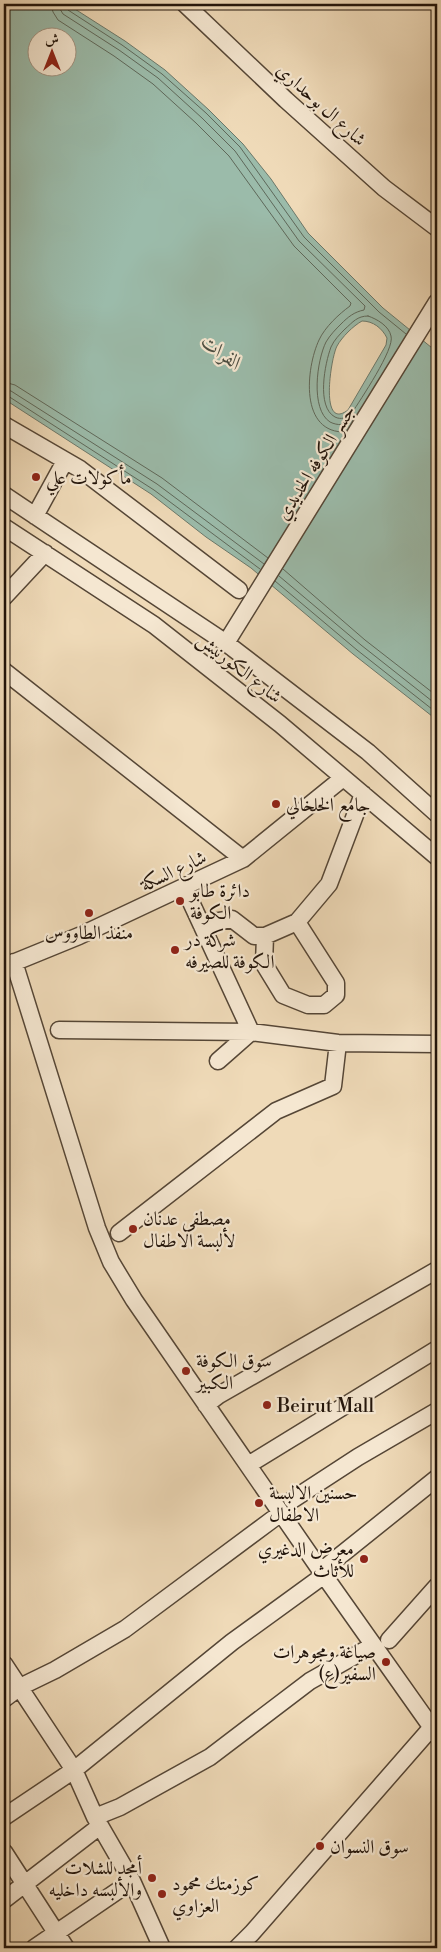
<svg xmlns="http://www.w3.org/2000/svg" width="441" height="1952" font-family="'Libre Bodoni',Amiri,serif">
	<style>
		.water { fill: #9bbbaa; stroke: #6b786a; fill-rule: evenodd }
		.lines { fill: none; stroke-linecap: round; stroke-linejoin: round }
		.shore { stroke: #5e685a; stroke-width: 1 }
		.minor-casing { stroke: #554636; stroke-width: 19 }
		.minor { stroke: #f5e7d1; stroke-width: 16 }
		.poi-dot { fill: #8f2418; stroke: #f5e7d1; stroke-width: 2 }
		.labels { text-anchor: middle; stroke-width: 4.5; stroke-linejoin: round; paint-order: stroke }
		.street-label { font-size: 19px; fill: #22140a; stroke: #f5e7d1 }
		.poi-label { font-size: 19px; fill: #22140a; stroke: #f5e7d1; text-anchor: start }
		.water-label { font-size: 20px; font-style: italic; fill: #4c4e42; stroke: #f5e7d1 }
	</style>
	<rect width="100%" height="100%" fill="#efdab8"/>
	<filter id="stains"><feTurbulence type="fractalNoise" baseFrequency=".004" numOctaves="4"/><feColorMatrix values="0 0 0 0 .2 0 0 0 0 .09 0 0 0 0 .02 0 0 0 .5 -.17"/></filter>
	<radialGradient id="worn" r=".72"><stop offset=".6" stop-color="#630" stop-opacity="0"/><stop offset="1" stop-color="#630" stop-opacity=".3"/></radialGradient>
	<path class="water" d="M4 4H67L125 41 165 70 209 110 243 144 271 179 308 233 383 308 437 352V720L353 654 251 568 206 537 151 494 4 399ZM38 38H68V68H38ZM362 321C373 321 382 328 387 338L386 345 348 410C319 432 331 357 337 346 342 337 353 326 362 321Z"/>
	<g class="lines">
		<path class="shore" d="M51 4 53 12 58 20 114 56 153 84 196 123 229 156 294 246 351 303 350 306C339 314 325 327 319 340 306 368 299 434 346 432
			M59 4 60 9 63 14 119 50 158 78 202 118 235 151 299 241 365 306 364 310C354 312 348 317 341 324 336 329 330 335 326 342 317 360 310 409 330 422 338 426 345 425 352 421
			M65 4 68 10 122 45 162 74 206 113 240 147 304 237 379 312 406 334
			M368 316C377 319 389 326 391 336 395 349 360 400 352 413 347 418 341 420 335 417 316 407 325 363 331 347 334 340 340 334 345 329 353 322 357 316 368 316Z
			M4 382 15 385 162 478 268 558
			M4 389 11 391 157 484 264 564
			M4 396H8L154 490 260 569
			M283 569 365 640 437 696
			M279 576 361 645 437 705
			M275 581 357 650 437 713"/>
		<g class="minor-casing">
			<path id="minor" d="M185 4 286 100 384 188 437 228
				M4 425 80 469 239 590
				M4 495 226 643 368 752 437 814
				M35 516 65 461
				M4 527 154 625 280 724 437 857
				M4 597 45 553
				M226 643 437 302
				M4 671 243 859
				M184 887 251 1032 218 1061
				M201 924 232 919 254 936H265L297 922 329 884 363 794
				M265 936 264 964 283 995 308 1005H324L336 995V983L297 922
				M14 962 97 1228 111 1262 134 1300 321 1571 437 1735
				M4 969 8 965 79 936 243 859 343 778
				M59 1030 251 1032 338 1043 437 1044
				M119 1233 276 1111 333 1086 338 1043
				M206 1405 219 1395 437 1270
				M248 1465 437 1349
				M292 1500 358 1457 437 1411
				M321 1571 437 1478
				M389 1640 437 1586
				M4 1664 74 1770 95 1817 132 1881 162 1948
				M4 1699 20 1687 55 1670 125 1629 273 1519
				M4 1817 74 1770 232 1642 316 1581
				M95 1817 120 1807 210 1757 310 1681 365 1650
				M4 1852 66 1948
				M4 1900 100 1826
				M34 1948 132 1881
				M237 1948 252 1933 432 1727"/>
		</g>
		<use href="#minor" class="minor"/>
	</g>
	<g class="poi-dot">
		<circle cx="36" cy="477" r="5"/>
		<circle cx="276" cy="804" r="5"/>
		<circle cx="180" cy="901" r="5"/>
		<circle cx="89" cy="913" r="5"/>
		<circle cx="175" cy="950" r="5"/>
		<circle cx="133" cy="1229" r="5"/>
		<circle cx="186" cy="1371" r="5"/>
		<circle cx="267" cy="1405" r="5"/>
		<circle cx="259" cy="1503" r="5"/>
		<circle cx="364" cy="1559" r="5"/>
		<circle cx="386" cy="1662" r="5"/>
		<circle cx="320" cy="1846" r="5"/>
		<circle cx="152" cy="1878" r="5"/>
		<circle cx="162" cy="1894" r="5"/>
	</g>
	<g class="labels">
		<g class="street-label">
			<text transform="translate(322 104) rotate(42)" y="7">شارع ال بوحداري</text>
			<text transform="translate(315 462) rotate(-58)" y="7">جسر الکوفه الحديدي</text>
			<text transform="translate(240 667) rotate(38)" y="7">شارع الكورنيش</text>
			<text transform="translate(173 870) rotate(-25)" y="7">شارع السكة</text>
		</g>
		<g class="poi-label">
			<text x="46" y="484">مأكولات علي</text>
			<text x="286" y="811">جامع الخلخالي</text>
			<text x="190" y="897">دائرة طابو<tspan x="190" dy="22">الكوفة</tspan></text>
			<text x="89" y="939" text-anchor="middle">منفذ الطاووس</text>
			<text x="185" y="946">شركة در<tspan x="185" dy="22">الكوفة للصيرفه</tspan></text>
			<text x="143" y="1225">مصطفى عدنان<tspan x="143" dy="22">لألبسة الاطفال</tspan></text>
			<text x="196" y="1367">سوق الكوفة<tspan x="196" dy="22">الكبير</tspan></text>
			<text x="277" y="1412">Beirut Mall</text>
			<text x="269" y="1499">حسنين الالبسة<tspan x="269" dy="22">الاطفال</tspan></text>
			<text x="354" y="1555" text-anchor="end">معرض الدغيري<tspan x="354" dy="22">للأثاث</tspan></text>
			<text x="376" y="1658" text-anchor="end">صياغة ومجوهرات<tspan x="376" dy="22">السفير(ع)</tspan></text>
			<text x="330" y="1853">سوق النسوان</text>
			<text x="142" y="1874" text-anchor="end">أمجد للشلات<tspan x="142" dy="22">والألبسه داخليه</tspan></text>
			<text x="172" y="1890">كوزمتك محمود<tspan x="172" dy="22">العزاوي</tspan></text>
		</g>
		<g class="water-label">
			<text transform="translate(222 352) rotate(36)" y="7">الفرات</text>
		</g>
	</g>
	<rect width="441" height="1952" fill="none" stroke="#efdab8" stroke-width="20"/>
	<rect x="5" y="5" width="431" height="1942" fill="none" stroke="#22140a" stroke-width="2.5"/>
	<rect x="10" y="10" width="421" height="1932" fill="none" stroke="#22140a"/>
	<g transform="translate(52 52)"><circle r="24" fill="#f5e7d1" stroke="#a19381"/>
	<path d="M0-4L9 19L0 12L-9 19Z" fill="#8f2418"/>
	<text y="-8" font-size="14" font-weight="bold" text-anchor="middle" fill="#22140a">ش</text>
	</g>
	<rect width="100%" height="100%" filter="url(#stains)"/>
	<rect width="100%" height="100%" fill="url(#worn)"/>
</svg>
